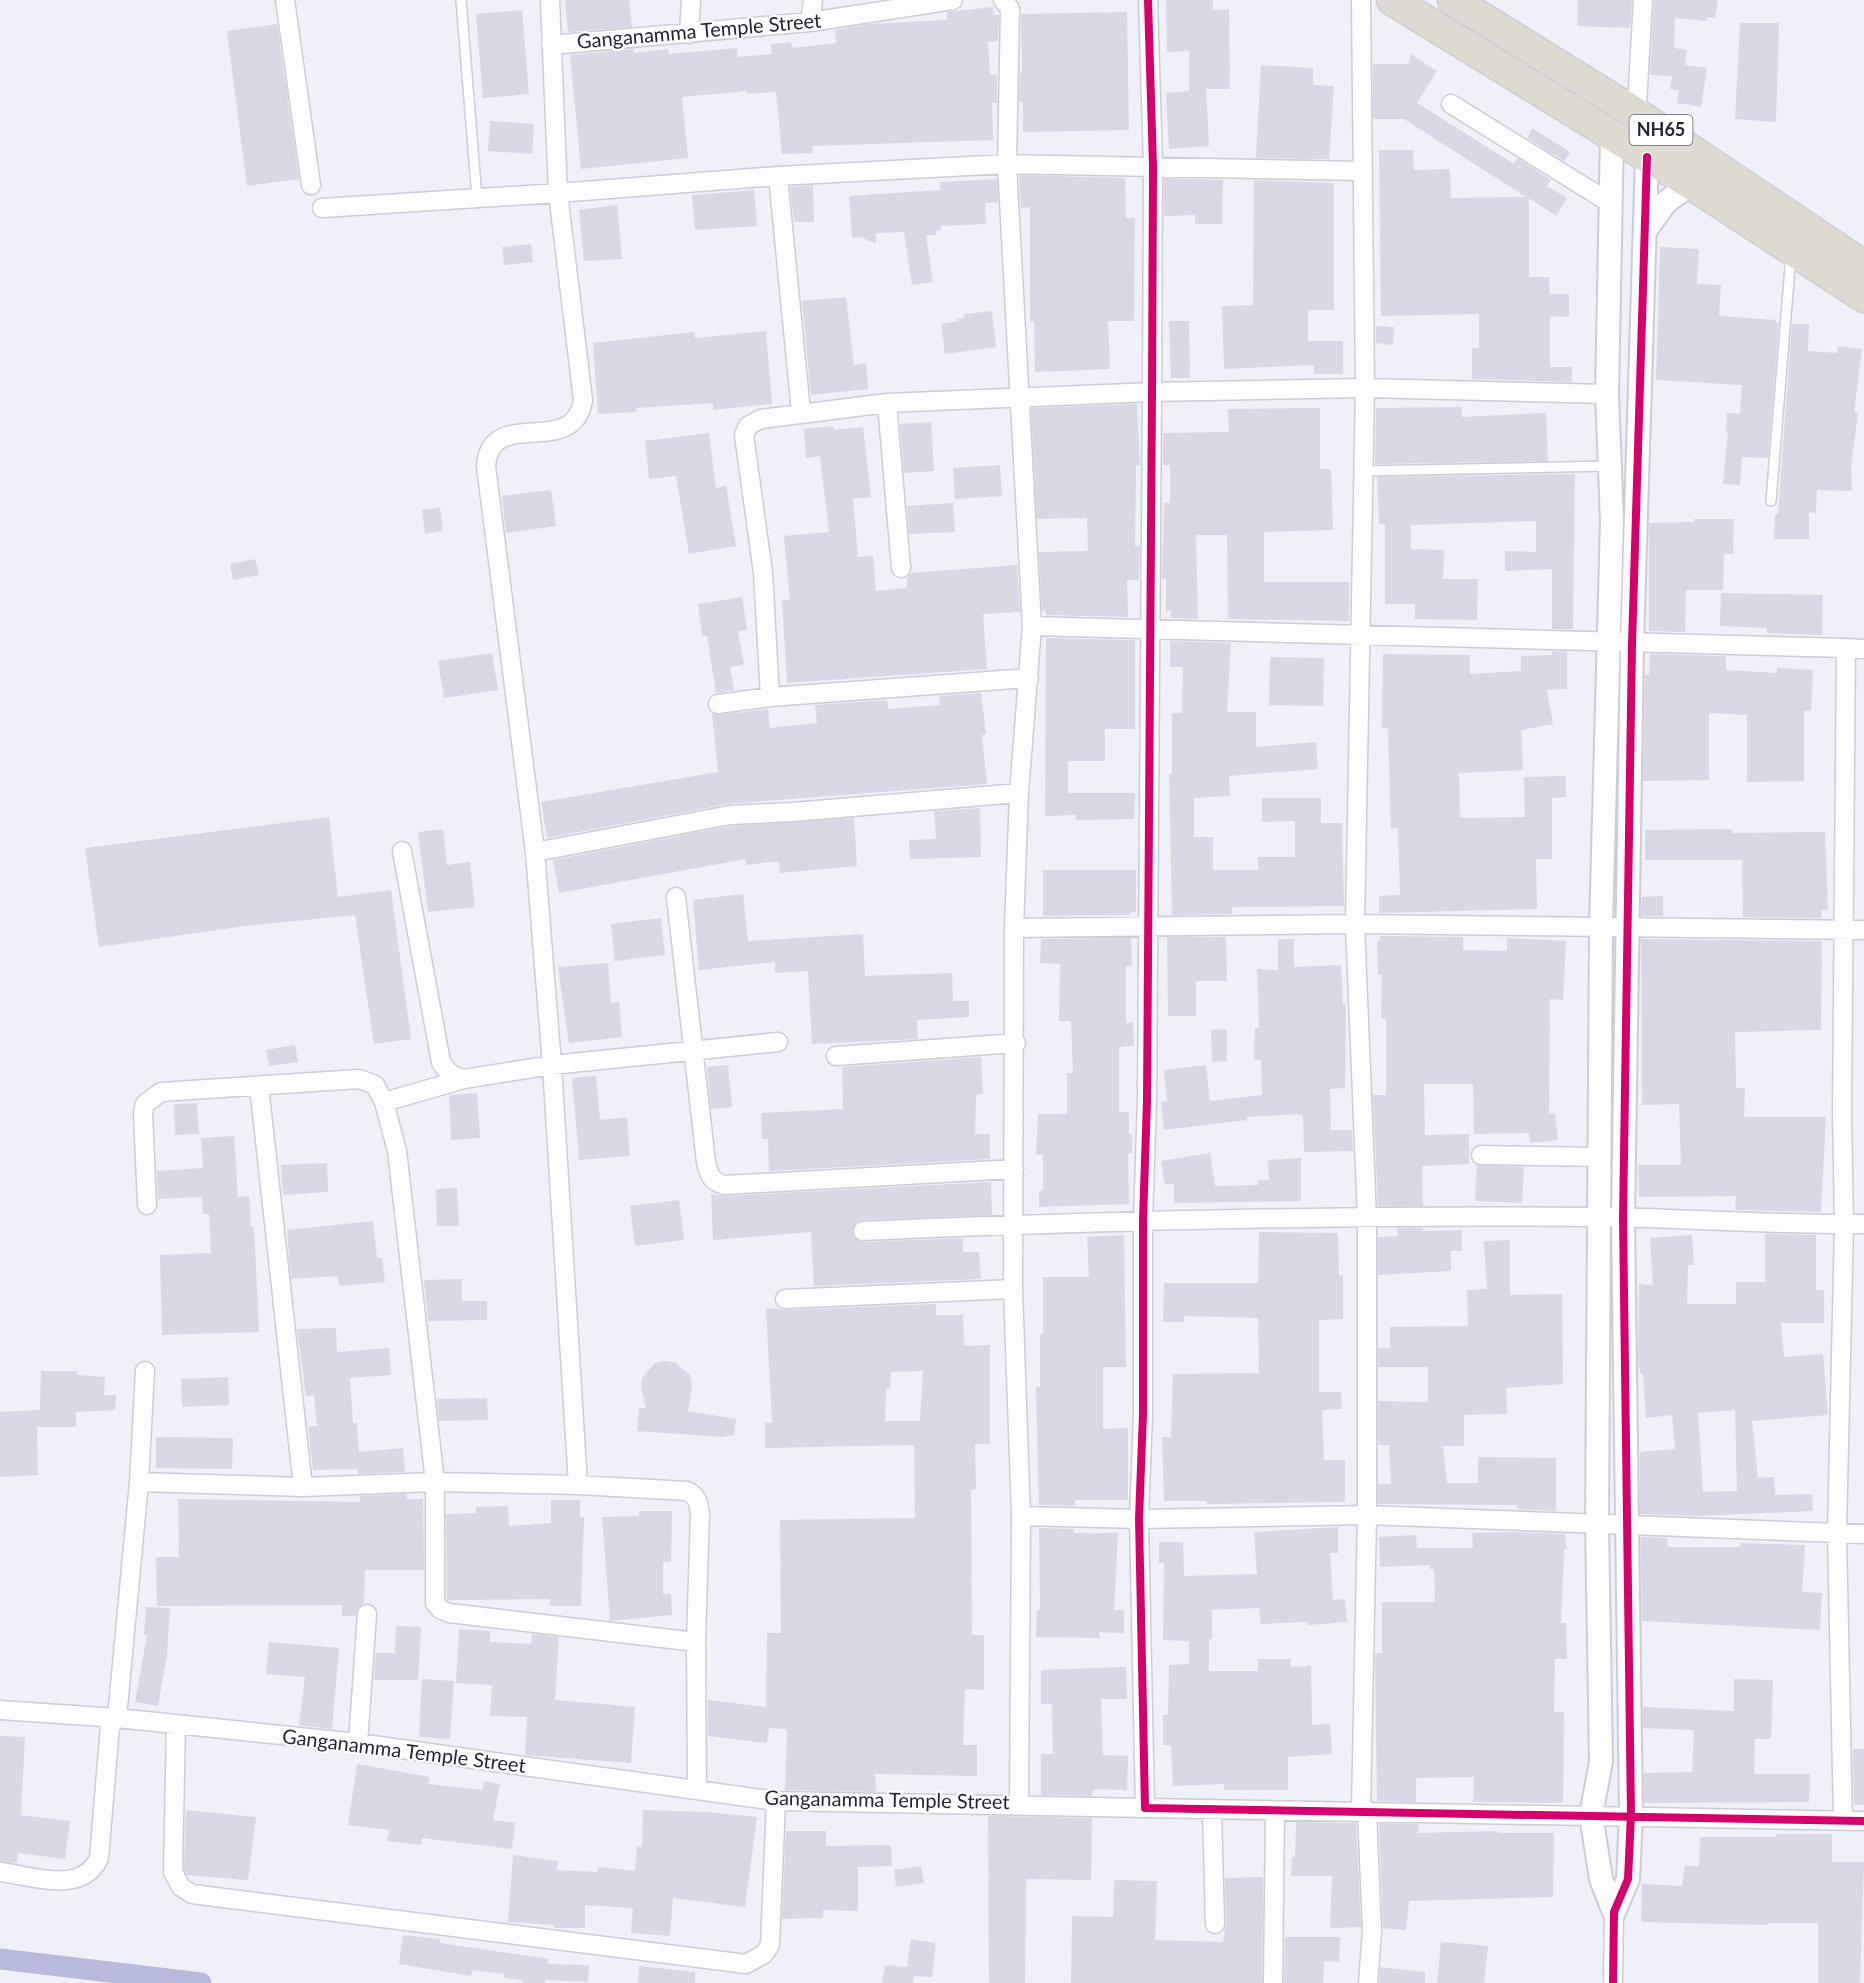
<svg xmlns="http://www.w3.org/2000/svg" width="1864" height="1983" font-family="Lato,sans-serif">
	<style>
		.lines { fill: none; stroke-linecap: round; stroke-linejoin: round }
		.canal { stroke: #b8badc; stroke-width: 21 }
		.building { fill: #d8d9e5; fill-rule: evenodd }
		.service-casing { stroke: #cdcdd8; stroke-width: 12 }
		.minor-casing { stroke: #cdcdd8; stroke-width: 21 }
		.tertiary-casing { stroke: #cdcdd8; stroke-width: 26 }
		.trunk-casing { stroke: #ceced4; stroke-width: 33 }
		.service { stroke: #fdfdfe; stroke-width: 9 }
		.minor { stroke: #fdfdfe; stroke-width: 18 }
		.tertiary { stroke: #fdfdfe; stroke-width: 22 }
		.trunk { stroke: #dfdad2; stroke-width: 30 }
		.cycleway-casing { stroke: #fff; stroke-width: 11 }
		.cycleway { stroke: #d6006c; stroke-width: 8 }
		.labels { text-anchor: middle; stroke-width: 4.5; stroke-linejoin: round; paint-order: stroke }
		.shield { fill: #fff; stroke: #666670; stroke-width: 1.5 }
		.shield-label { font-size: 18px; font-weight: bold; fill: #242533 }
		.street-label { font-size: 20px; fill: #242533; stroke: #fff }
	</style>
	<rect width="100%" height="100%" fill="#f0f0f8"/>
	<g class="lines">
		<path class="canal" d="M0 1959 201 1983"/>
	</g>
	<path class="building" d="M565 0H629L632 27 568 32Z
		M1166 0H1213V10L1229 9 1230 89H1206L1209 146 1169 149 1166 93 1189 91V51L1167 52Z
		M1578 0H1632L1630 28 1577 26Z
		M1654 0H1718L1715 18 1707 17V21L1675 18 1674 48 1687 50 1685 65 1707 68 1701 107 1677 103 1679 90 1670 89 1672 76 1650 75Z
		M993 7V15H999L998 41 988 42 990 75 997 74V103H992L993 140 812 146 813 153 782 154 776 92 747 94V91L682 97 688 158 581 169 570 55 634 49V53L668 49 669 54 737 48 738 57 772 54 771 44 791 42 792 48 836 43 835 30 869 24 947 20V12Z
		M522 10 529 94 483 98 476 14Z
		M1127 12 1129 130 1023 132V102H1019L1020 73H1022L1021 14Z
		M1740 23H1779L1776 122 1735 119Z
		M277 24 299 179 247 186 227 31Z
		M1410 54 1437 71 1417 103 1514 164 1517 158 1551 180 1547 186 1567 198 1556 216 1529 198V277H1549L1550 294H1569V317L1550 316V367H1572V382L1472 379V348H1479V314L1381 316 1379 150H1413L1414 170 1450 169 1451 198 1526 197 1404 119H1373V64H1409Z
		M1261 65 1313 68V85L1334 86 1329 159 1256 158Z
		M490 121 534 124 532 154 488 151Z
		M1532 128 1570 152 1564 161 1527 138Z
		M1019 175 1125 178 1126 218H1135L1134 321H1108L1110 369 1035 372 1034 321 1030 322V207L1021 208Z
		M1164 178 1223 180 1222 224H1195V215L1164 216Z
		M997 179 998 202 985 203 986 224 941 226V230L936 231V235H926L933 282 912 285 904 232 876 233V244L861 237 852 238 849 196 940 190V182Z
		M1254 180 1334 183V310H1308V341H1343V374H1314V365L1224 369 1222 306 1253 305Z
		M813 185 814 222H794L790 187Z
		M754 190 757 226 695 230 692 195Z
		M617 205 622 259 584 261 579 210Z
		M531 244 533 262 504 265 502 247Z
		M1660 247 1699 249 1697 284 1721 285 1719 316 1776 320V323H1779L1768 458 1742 457 1740 485 1723 484 1728 431H1726L1727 413 1740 414 1742 385 1656 380Z
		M846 297 854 365 866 363 868 389 811 395 802 301Z
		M992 311 996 347 945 354 941 324 958 321 957 319 964 318 965 314Z
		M1169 321H1189L1190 378H1171Z
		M1792 324H1809L1808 351 1837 353 1838 346 1862 349 1854 412 1858 413 1851 466 1852 491 1817 490 1816 513 1809 512V539H1774L1775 514H1778Z
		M1376 326 1394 327 1393 345 1376 343Z
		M766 331 772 404 713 410V403L636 408 637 412 598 414 593 343 694 332 695 338Z
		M1137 404 1140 465H1136L1135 546H1140L1139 580H1127L1128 617 1046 615 1045 610 1042 611 1039 552 1088 551 1087 518 1037 519 1031 408Z
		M1462 407V417L1546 413 1548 461 1375 464 1376 408Z
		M1320 408V469H1331L1333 530 1264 532V582H1349V621L1228 619 1227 535H1196L1198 619 1171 618V611H1166V579H1162L1164 503H1170V465H1163V433L1229 432 1228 409Z
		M931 422 934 471 904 473 900 424Z
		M833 426 834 430 863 427 871 497 853 499 858 557 873 556 876 591 907 588V578L911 573 1017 565 1020 612 983 614 987 669 787 683 782 600H790L784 536 829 532 820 456 806 458 804 429Z
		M709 433 716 488 726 486 736 546 689 554 676 476 649 479 645 441Z
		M1000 465 1002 496 955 499 953 468Z
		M1575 474 1573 629H1552V569L1505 571V551L1536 552V521L1411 525V549L1444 550 1443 579H1478L1477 620 1415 619V604H1385V524H1379L1377 477Z
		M551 490 556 526 506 533 502 496Z
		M953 503 955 532 909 534 907 506Z
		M440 507 443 531 425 534 422 510Z
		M1694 519H1734L1733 554H1724L1723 590H1686L1685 632 1649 631V523L1694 522Z
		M255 559 259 575 233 580 230 564Z
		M1721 593 1823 595 1822 635 1766 633 1767 628 1720 626Z
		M742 597 747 630 738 631 744 665 730 667 734 690 716 693 707 636H702L698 604Z
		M1046 638 1135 640V729H1105V761H1068V793H1135L1134 819 1076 820V815L1045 816Z
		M1170 641 1231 643 1227 712H1256V747L1316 742 1318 769 1229 776 1230 796 1194 798V837H1213V870H1258V857H1295V821L1262 822V798H1321V823H1342L1344 906 1232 907V914L1172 915 1169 774H1172V713H1182L1183 667H1170Z
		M1552 651 1567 652V689L1547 690 1553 724 1521 730 1523 770 1459 773 1460 818 1525 817 1524 777 1566 776V797L1552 798V859H1536L1537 909 1379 913V896L1400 895 1398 828 1391 829 1388 728H1382L1383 654 1470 655V674L1521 671V656L1552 655Z
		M492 653 498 690 444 698 438 661Z
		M1650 654 1726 656V670L1777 673V668L1813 670 1811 711H1804V781L1747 782V715L1709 713V780L1643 781 1645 675H1649Z
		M1270 657 1324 658 1323 706 1269 705Z
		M981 693 986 734 982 735 987 784 728 804 547 838 541 802 718 772 712 713 720 715 768 709 770 728 817 723 815 705 887 700 888 709 940 705 939 696Z
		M980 808 981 857 910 859 909 840 936 839 934 811Z
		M329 817 338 897 391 890 411 1039 374 1044 355 915 245 926 99 947 85 848Z
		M854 818 857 866 780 873 779 861 746 865V859L559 893 553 860 731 826Z
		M443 829 447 865 470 862 475 907 428 912 418 832Z
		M1732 829V833L1825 832 1828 910H1821L1822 918 1743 917 1742 860H1645V830Z
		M1043 870H1136V912H1130V915L1043 916Z
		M743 894 748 941 863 934 865 976 952 973 953 1001H969V1017L917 1020 918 1039 812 1044 808 971 775 973V962L699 970 693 900Z
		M1663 896V916H1641L1642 897Z
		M661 918 665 955 615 961 611 924Z
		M1380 936 1463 937V950L1507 951V938L1566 941 1563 1000 1550 999 1549 1114 1555 1113 1558 1140 1530 1143 1529 1133 1474 1134 1473 1084H1424L1425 1135 1469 1134V1164L1422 1166 1423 1206H1378L1373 1095H1386V1019H1381L1382 975H1378L1377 941H1380Z
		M1167 937H1226L1227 981H1196V1016H1168Z
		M1131 938 1132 966H1126V1023L1133 1022 1134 1046 1119 1047V1112H1129V1134H1132V1153H1128L1129 1204 1039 1207V1191L1043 1190V1155H1036L1038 1114H1067V1073H1073L1071 1021H1059L1060 964 1040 963 1041 939Z
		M1278 939H1294V967L1341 965 1343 1005H1346L1345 1088 1330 1089 1331 1130H1352L1353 1151 1304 1152 1303 1116 1298 1114 1247 1117V1120L1164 1130 1161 1102 1167 1101 1164 1070 1206 1065 1210 1101 1262 1095 1261 1060H1254L1255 1028H1259L1257 969 1278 970Z
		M1641 939 1822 941 1821 1030 1735 1032 1736 1088H1745L1744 1117H1826L1821 1212 1735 1210 1736 1196 1639 1197 1638 1165H1681L1679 1104 1642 1105Z
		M608 963 611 1003 619 1002 622 1037 569 1043 558 967Z
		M1227 1029V1061L1212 1062 1211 1030Z
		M295 1045 298 1062 269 1066 266 1050Z
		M981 1057 983 1094 976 1095 975 1134H990V1159L769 1171 768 1139H762L761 1113 843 1109 842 1067Z
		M728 1065 732 1107 711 1109 707 1067Z
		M596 1076 600 1120 627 1117 630 1156 579 1160 572 1078Z
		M477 1093 480 1138 451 1140 449 1095Z
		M197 1103 199 1134 175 1135 174 1104Z
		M234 1136 238 1197 249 1196 251 1227H254L259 1332 162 1335 160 1255 211 1253 209 1214H203L202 1197 158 1199 157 1171 203 1168 201 1138Z
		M1210 1153 1215 1186 1258 1185V1180H1269L1268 1160 1301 1158V1201L1174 1203V1183L1165 1185 1161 1161Z
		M327 1163 328 1192 283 1195 281 1165Z
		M1477 1165 1524 1167 1522 1203 1475 1201Z
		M991 1182 992 1215 863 1220 857 1222 852 1231 854 1237 863 1242 963 1238V1252H979L981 1279 814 1286 811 1232 713 1240 711 1194 725 1196Z
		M457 1188 459 1226H437L436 1189Z
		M679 1200 684 1240 635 1246 630 1206Z
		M373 1221 377 1258 382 1257 385 1282 339 1286 338 1276 291 1279 287 1230Z
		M1397 1228H1423V1231L1462 1230V1251H1451V1271L1378 1275V1237L1398 1236Z
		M1259 1232 1338 1233 1339 1275H1343V1319L1319 1320V1392H1341L1342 1409 1322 1410 1324 1460H1345V1502L1207 1504V1501H1164L1162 1437H1171L1173 1374 1259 1373 1258 1318 1184 1316V1322H1163L1164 1283H1258Z
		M1765 1234 1816 1235V1290H1824V1323H1781L1784 1357 1823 1354 1828 1415 1752 1421 1758 1478 1774 1477 1775 1495 1812 1494 1813 1511 1696 1516 1640 1514V1452L1675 1449 1672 1415 1646 1418 1643 1373H1640L1638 1358 1639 1284 1653 1285 1650 1238 1692 1235 1694 1265H1688L1687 1304H1736V1282H1765ZM1735 1410 1737 1491 1703 1492 1698 1413Z
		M1124 1235 1126 1367H1103V1429L1128 1428V1500H1075V1506L1039 1505 1036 1387H1040V1334H1043V1277H1089L1087 1237Z
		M1510 1240V1295L1562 1294 1563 1384 1506 1388 1507 1414 1464 1415V1446H1443L1447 1483H1478V1457L1556 1458V1511L1517 1509V1505L1378 1504V1484H1391L1389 1445H1378V1401L1428 1402V1367H1378V1348H1390V1327L1468 1326 1467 1290 1487 1289 1484 1241Z
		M462 1279V1301H487V1320L428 1321 424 1280Z
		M936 1304V1315H963L964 1346 990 1345V1444H975L976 1489 971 1490 972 1635H984V1690L965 1689 963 1745H977V1776L875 1774 876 1792 785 1790 787 1729 769 1728 767 1743 708 1736V1700L766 1707 767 1633H781L780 1520 915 1518 914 1445 765 1448V1423H772L766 1308 785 1310ZM923 1371 920 1421H885L886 1388 890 1389 891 1372Z
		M336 1328 337 1352 389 1348 391 1375 350 1378 353 1423H357L359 1452 403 1448 405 1472 358 1474 357 1469 313 1470 308 1426H317L314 1395 306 1396 297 1329Z
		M665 1361 675 1362 690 1375 692 1385 688 1411 736 1419 734 1435 724 1437 637 1431 639 1408H646L641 1387 642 1378 655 1363Z
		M41 1371H77V1375L105 1377 104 1395H116L115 1410 76 1412V1427H37L38 1475 0 1477V1412L40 1410Z
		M228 1377 229 1405 182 1407 181 1379Z
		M487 1398 488 1420 439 1421 437 1399Z
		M156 1437 233 1438 232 1469 156 1468Z
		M407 1494V1499H423L424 1570H365L364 1603 358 1607 356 1616H342V1605L157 1606 156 1557H179L178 1499 360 1502V1496Z
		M551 1500H580V1517H584L581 1606H550V1599L447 1600 446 1514 476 1513V1507L508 1506 509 1526 551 1523Z
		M639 1511H672L671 1562H663V1594H671L672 1615 610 1621 602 1517 639 1516Z
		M1338 1527V1553H1330L1333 1600 1345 1599 1347 1622 1308 1625 1307 1622 1261 1624 1259 1608 1212 1610V1639H1209V1671H1258V1659H1291V1667L1311 1666 1312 1725 1330 1724 1332 1754 1288 1757V1790H1224V1784L1173 1786 1171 1745H1163V1715H1168L1169 1665 1189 1664V1641L1163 1640 1164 1563H1159V1542H1183L1184 1576 1257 1574 1254 1532Z
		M1039 1528 1074 1529V1533H1118L1114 1610H1124V1633L1099 1632 1100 1638 1036 1637 1037 1610H1040Z
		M1514 1532 1565 1534 1567 1550H1564L1561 1623H1566L1567 1659H1555L1554 1701V1712H1564L1563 1803 1473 1802 1474 1777 1416 1778V1802L1377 1801 1375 1653H1382V1602H1435L1434 1569H1430V1565L1380 1567 1379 1537 1416 1535 1417 1548H1473L1472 1533Z
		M1641 1537 1667 1538 1668 1547H1740V1543L1805 1545 1802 1592 1822 1593 1820 1630 1642 1621Z
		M146 1607 170 1608 167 1655 158 1706 135 1702 147 1635H144Z
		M396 1626 421 1627 418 1680H374L376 1653H395Z
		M459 1629 490 1631V1642L531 1644 532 1634 559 1637 555 1700 635 1707 631 1763 525 1755 527 1717 490 1716 492 1685 456 1683Z
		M269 1642 339 1648 332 1729 299 1725 305 1677 266 1674Z
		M1126 1667 1127 1699H1101L1103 1755 1128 1756 1127 1790 1093 1789 1092 1796 1041 1795V1754H1053L1052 1704H1041V1670Z
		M422 1679 454 1681 450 1739 419 1737Z
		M1734 1679 1773 1680 1771 1739H1755L1754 1774H1810L1809 1802 1644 1803V1773L1692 1772 1694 1730 1643 1728V1707L1734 1711Z
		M0 1736 25 1737 21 1815 70 1821 65 1859 18 1853 17 1863 0 1861Z
		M1853 1749H1864V1805H1854Z
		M357 1764 430 1777 428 1784 482 1790 484 1781 500 1784 493 1820 515 1823 512 1849 422 1838 421 1845 387 1841 389 1830 348 1825Z
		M186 1810 256 1817 248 1880 187 1875 184 1869Z
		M643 1810 707 1812 757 1817 745 1907 673 1898 670 1936 631 1933 633 1908 585 1905V1928H555V1925L508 1922 513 1855 558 1861 557 1870 597 1872 598 1867 635 1871 637 1847H642Z
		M988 1816 1092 1818 1091 1880 1026 1879 1025 1983H989Z
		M1296 1822 1356 1823 1361 1927 1330 1928 1332 1876H1291L1292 1857H1295Z
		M1379 1823 1419 1824 1418 1833 1497 1831 1498 1833H1554L1553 1897 1409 1901 1406 1930 1383 1928Z
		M786 1831H826V1846L891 1845 892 1866 858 1867V1911L823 1910V1918L782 1919Z
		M1776 1834H1832V1862H1864L1860 1983H1818V1923H1768V1925L1641 1922 1642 1884 1682 1886 1685 1865 1699 1867 1700 1837H1776Z
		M921 1866 924 1883 896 1887 894 1870Z
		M1263 1877 1262 1983H1071L1072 1916 1113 1917 1114 1880 1157 1881 1155 1940 1223 1942 1226 1924 1225 1878Z
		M403 1935 440 1939V1943L549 1959 548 1964 589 1965 588 1982 546 1980 545 1983H523V1980L504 1978V1974L472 1970 471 1976 399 1964Z
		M1285 1937H1340L1339 1962 1324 1961 1323 1983H1284Z
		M911 1939 936 1943 932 1977 914 1976 913 1983H882L885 1965 907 1967Z
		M1441 1942 1488 1946 1484 1983H1437Z
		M639 1966 695 1972V1983H638Z
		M1380 1967 1425 1972V1983H1379Z"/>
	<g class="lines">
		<g class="service-casing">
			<path id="service" d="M461 0 477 198
				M1363 471 1610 466
				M1771 501 1791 255"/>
		</g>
		<g class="minor-casing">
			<path id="minor" d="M285 0 311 185
				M550 0 558 193 778 176 1007 164 1363 171
				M1003 0 1010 9 1007 164 1032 626 1019 793 1014 928 1013 1289 1021 1516 1019 1805
				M1148 0 1153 166 1152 392 1147 1101 1143 1220V1414L1139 1519 1145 1808 1864 1821
				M810 22 813 0
				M689 34 691 0
				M551 45 810 22 953 0
				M1451 104 1612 204
				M1636 122 1643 0
				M778 176 801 412
				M322 208 558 193 583 400C574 460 490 405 486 466L535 852 552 1065 578 1485
				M887 403 901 568
				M1032 626 1846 648
				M770 697 763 573 744 435 748 426 761 419 887 403 1152 392 1365 388 1607 394
				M718 704 770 697 1029 678
				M402 851 441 1062C447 1072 452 1076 464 1079L552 1065 778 1042
				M535 852 730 815 793 812 1019 793
				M676 897 706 1162C709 1175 711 1181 724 1185L1014 1169
				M1014 928 1355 924 1864 930
				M836 1056 1016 1043
				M259 1086 303 1487
				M384 1102 464 1079
				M1481 1155 1600 1157
				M147 1205 143 1113 145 1104 161 1092 359 1079 375 1085 384 1102 397 1151 435 1482V1603L440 1609 449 1613 696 1642
				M863 1231C1107 1220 1352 1215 1597 1217 1686 1218 1775 1225 1864 1224
				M785 1299 1013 1289
				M139 1482 303 1487 435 1482 578 1485 687 1491C698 1496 698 1503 700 1513L696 1642 697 1788
				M1021 1516 1139 1519 1367 1515 1864 1534
				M0 1710 117 1718 358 1743 776 1801 1145 1808
				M176 1724 173 1872 181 1887 192 1894 746 1964 764 1954 770 1945 776 1801
				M358 1743 367 1614
				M1212 1809 1215 1924
				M1361 1810 1367 1515V1218L1355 924 1365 388 1361 0
				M1367 1810 1372 1931 1368 1983
				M1843 1821 1837 1533 1844 1224 1842 1112 1846 648 1864 649
				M0 1872C33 1876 82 1895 99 1858L110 1726 117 1718 139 1482 145 1371
				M1273 1983 1275 1811
				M1613 1983 1614 1912"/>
		</g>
		<g class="tertiary-casing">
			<path id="tertiary" d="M1612 135 1607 394 1612 521 1601 927 1597 1524 1601 1762 1591 1815 1601 1879 1614 1912
				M1645 231 1666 202 1691 184
				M1614 1912 1628 1879 1631 1815 1623 1218 1632 644 1647 157"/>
		</g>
		<g class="trunk-casing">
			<path id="trunk" d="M1392 0 1691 184 1864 297
				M1453 0 1637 114 1864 266"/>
		</g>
		<use href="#service" class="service"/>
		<use href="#minor" class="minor"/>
		<use href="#tertiary" class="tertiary"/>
		<use href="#trunk" class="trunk"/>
		<g class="cycleway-casing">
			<path id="cycleway" d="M1148 0 1153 166 1152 392 1147 1101 1143 1220V1414L1139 1519 1145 1808 1864 1821
				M1613 1983 1614 1912 1628 1879 1631 1815 1623 1218 1632 644 1647 157"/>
		</g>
		<use href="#cycleway" class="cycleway"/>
	</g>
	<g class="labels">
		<rect class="shield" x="1629.5" y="115" width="63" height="30" rx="4.5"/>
		<g class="shield-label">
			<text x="1661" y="136">NH65</text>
		</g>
		<g class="street-label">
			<text transform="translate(699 31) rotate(-5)" y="7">Ganganamma Temple Street</text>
			<text transform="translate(404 1751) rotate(7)" y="7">Ganganamma Temple Street</text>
			<text transform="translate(887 1800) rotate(1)" y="7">Ganganamma Temple Street</text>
		</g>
	</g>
</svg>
